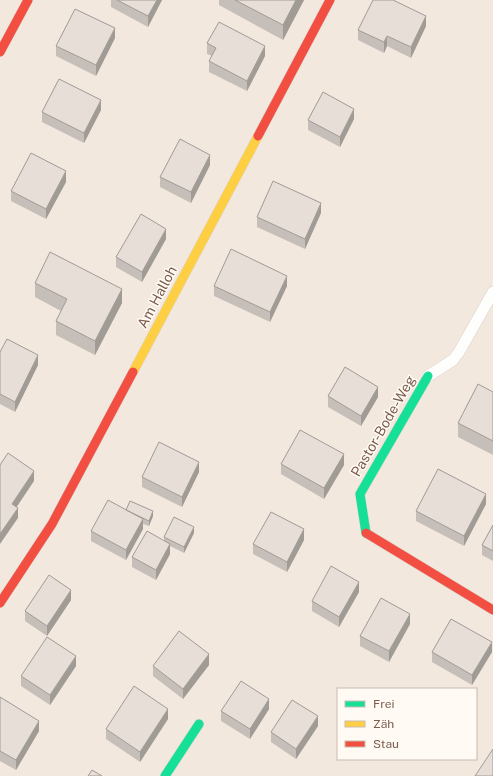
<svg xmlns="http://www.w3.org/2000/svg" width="493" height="776" font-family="'Public Sans',sans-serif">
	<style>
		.residential { fill: #f2e8de; fill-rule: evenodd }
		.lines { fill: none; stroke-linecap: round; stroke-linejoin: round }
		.lane-casing { stroke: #d7d1cb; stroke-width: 12 }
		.fast-casing { stroke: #d9d2cb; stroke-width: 10 }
		.slow-casing { stroke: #d9d2cb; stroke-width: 10 }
		.jam-casing { stroke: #d9d2cb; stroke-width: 10 }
		.lane { stroke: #fefefd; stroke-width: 11 }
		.fast { stroke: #16e098; stroke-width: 9 }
		.slow { stroke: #ffcf43; stroke-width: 9 }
		.jam { stroke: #f24e42; stroke-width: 9 }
		.wall { fill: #c6bfb9 }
		.shaded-wall { fill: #a19b96 }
		.building { fill: #e6ded7; stroke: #a19b96 }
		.labels { text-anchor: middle; stroke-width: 3; stroke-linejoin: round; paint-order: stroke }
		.street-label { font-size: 14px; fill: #7a5c4d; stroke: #fffaf3 }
	</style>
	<rect width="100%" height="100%" fill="#f9f5f0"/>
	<path class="residential" d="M0 0H493V776H0ZM338 689H476V759H338Z"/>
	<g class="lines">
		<g class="lane-casing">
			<path id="lane" d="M428 376 453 360 459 352 493 292"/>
		</g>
		<g class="fast-casing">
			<path id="fast" d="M366 533 360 494 428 376
				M165 776 199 724"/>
		</g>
		<g class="slow-casing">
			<path id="slow" d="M133 372 258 136"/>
		</g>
		<g class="jam-casing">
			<path id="jam" d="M0 52 28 0
				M258 136 330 0
				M366 533 493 610
				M0 603 52 524 133 372"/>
		</g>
		<use href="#lane" class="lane"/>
		<use href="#fast" class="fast"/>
		<use href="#slow" class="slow"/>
		<use href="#jam" class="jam"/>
	</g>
	<path class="wall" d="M111 0H162L148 27 111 7Z
		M219 0H304L283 40 219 5Z
		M426 26 411 58 387 46 384 53 358 40V30Z
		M115 38 96 76 56 56V46Z
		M207 43 265 56 247 91 209 72V61L212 56 207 54Z
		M101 110 84 143 42 122V112Z
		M354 119 340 147 308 130V120Z
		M210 165 191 203 160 187V177Z
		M66 182 46 219 11 201V191Z
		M321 213 305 249 257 227V217Z
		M166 239 142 282 116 267V257Z
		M35 283 122 303 95 355 56 335V321L61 311 35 297Z
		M214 286H287L270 322 214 296Z
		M0 352 38 365 15 412 0 404Z
		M493 392V455L458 437V423Z
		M328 396 378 397 361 426 328 407Z
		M281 464 344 465 324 499 281 474Z
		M199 472 182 507 142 487V477Z
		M486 504 464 546 416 521V511Z
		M126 510 153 516 149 526 143 524V529L126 560 91 541V531Z
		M493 525V561L482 555V545Z
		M194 533 184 553 170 546V554L156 580 132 567V557L164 541V537Z
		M304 540 287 572 253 554V544Z
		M359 592 339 627 312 611V601Z
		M71 600 47 636 25 621V611Z
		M410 624 389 662 360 646V636Z
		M432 652H492L472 685 432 662Z
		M209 665 183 699 153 676V666Z
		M76 666 50 705 21 686V676Z
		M0 697 39 731 16 770 0 761Z
		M269 709 250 739 221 721V711Z
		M168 719 140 762 106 739V729Z
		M318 726 296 759 271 742V732Z"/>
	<path class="shaded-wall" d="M157 0H162L148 27V16Z
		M296 0H304L283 40V25Z
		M426 16V26L411 58V47Z
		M115 28V38L96 76V65Z
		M387 36V46L384 53V42Z
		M265 46V56L247 91V81Z
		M101 100V110L84 143V133Z
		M354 109V119L340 147V137Z
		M210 155V165L191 203V192Z
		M66 171V182L46 219V209Z
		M321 203V213L305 249V239Z
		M166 229V239L142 282V272Z
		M287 276V286L270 322V312Z
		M122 289V303L95 355V341Z
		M38 355V365L15 412V402Z
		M378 387V397L361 426V416Z
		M344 454V465L324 499V488Z
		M199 462V472L182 507V497Z
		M34 471V481L12 514V504Z
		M486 494V504L464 546V536Z
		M18 508V518L0 544V534Z
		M153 511V516L149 526V521Z
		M143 519V529L126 560V550Z
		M194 527V533L184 553V547Z
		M304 529V540L287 572V562Z
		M170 544V554L156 580V570Z
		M359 582V592L339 627V617Z
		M71 590V600L47 636V626Z
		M410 614V624L389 662V651Z
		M492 642V652L472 685V675Z
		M209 654V665L183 699V689Z
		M76 656V666L50 705V695Z
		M269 699V709L250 739V729Z
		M168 709V719L140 762V752Z
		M318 716V726L296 759V749Z
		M39 721V731L16 770V760Z"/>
	<path class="building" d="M117 0H157L148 16Z
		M235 0H296L283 25Z
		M373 0H393L426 16 411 47 387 36 384 42 358 30Z
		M75 9 115 28 96 65 56 46Z
		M219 22 265 46 247 81 209 61 216 48 207 43Z
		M59 79 101 100 84 133 42 112Z
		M323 92 354 109 340 137 308 120Z
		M180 139 210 155 191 192 160 177Z
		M31 153 66 171 46 209 11 191Z
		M273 181 321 203 305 239 257 217Z
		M141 214 166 229 142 272 116 257Z
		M231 249 287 276 270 312 214 286Z
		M50 252 122 289 95 341 56 321 67 299 35 283Z
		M7 339 38 355 15 402 0 394V352Z
		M345 367 378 387 361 416 328 396Z
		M478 384 493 392V441L458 423Z
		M300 430 344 454 324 488 281 464Z
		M159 442 199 462 182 497 142 477Z
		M8 453 34 471 12 504 18 508 0 534V465Z
		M438 469 486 494 464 536 416 511Z
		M108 500 143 519 126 550 91 531Z
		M130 501 153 511 149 521 126 510Z
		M271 512 304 529 287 562 253 544Z
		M174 517 194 527 184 547 164 537Z
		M493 525V551L482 545Z
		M147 531 170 544 156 570 132 557Z
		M331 566 359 582 339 617 312 601Z
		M49 575 71 590 47 626 25 611Z
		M381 598 410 614 389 651 360 636Z
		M451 619 492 642 472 675 432 652Z
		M179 631 209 654 183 689 153 666Z
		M47 637 76 656 50 695 21 676Z
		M241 681 269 699 250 729 221 711Z
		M134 686 168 709 140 752 106 729Z
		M0 697 39 721 16 760 0 751Z
		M292 700 318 716 296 749 271 732Z
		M493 749V776H475Z
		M92 770 102 776H88Z"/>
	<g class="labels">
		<g class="street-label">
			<text transform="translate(157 297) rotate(-62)" y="5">Am Halloh</text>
			<text transform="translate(383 426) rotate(-60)" y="5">Pastor-Bode-Weg</text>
		</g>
	</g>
	<rect x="337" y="688" width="140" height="72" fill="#fffaf3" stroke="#cabbb1"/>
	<rect x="345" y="701" width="20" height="6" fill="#16e098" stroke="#cabbb1"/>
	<text x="373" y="708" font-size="12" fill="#7a5c4d">Frei</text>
	<rect x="345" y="721" width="20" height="6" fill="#ffcf43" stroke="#cabbb1"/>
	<text x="373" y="728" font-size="12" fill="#7a5c4d">Zäh</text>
	<rect x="345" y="741" width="20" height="6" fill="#f24e42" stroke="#cabbb1"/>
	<text x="373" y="748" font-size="12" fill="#7a5c4d">Stau</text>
</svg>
